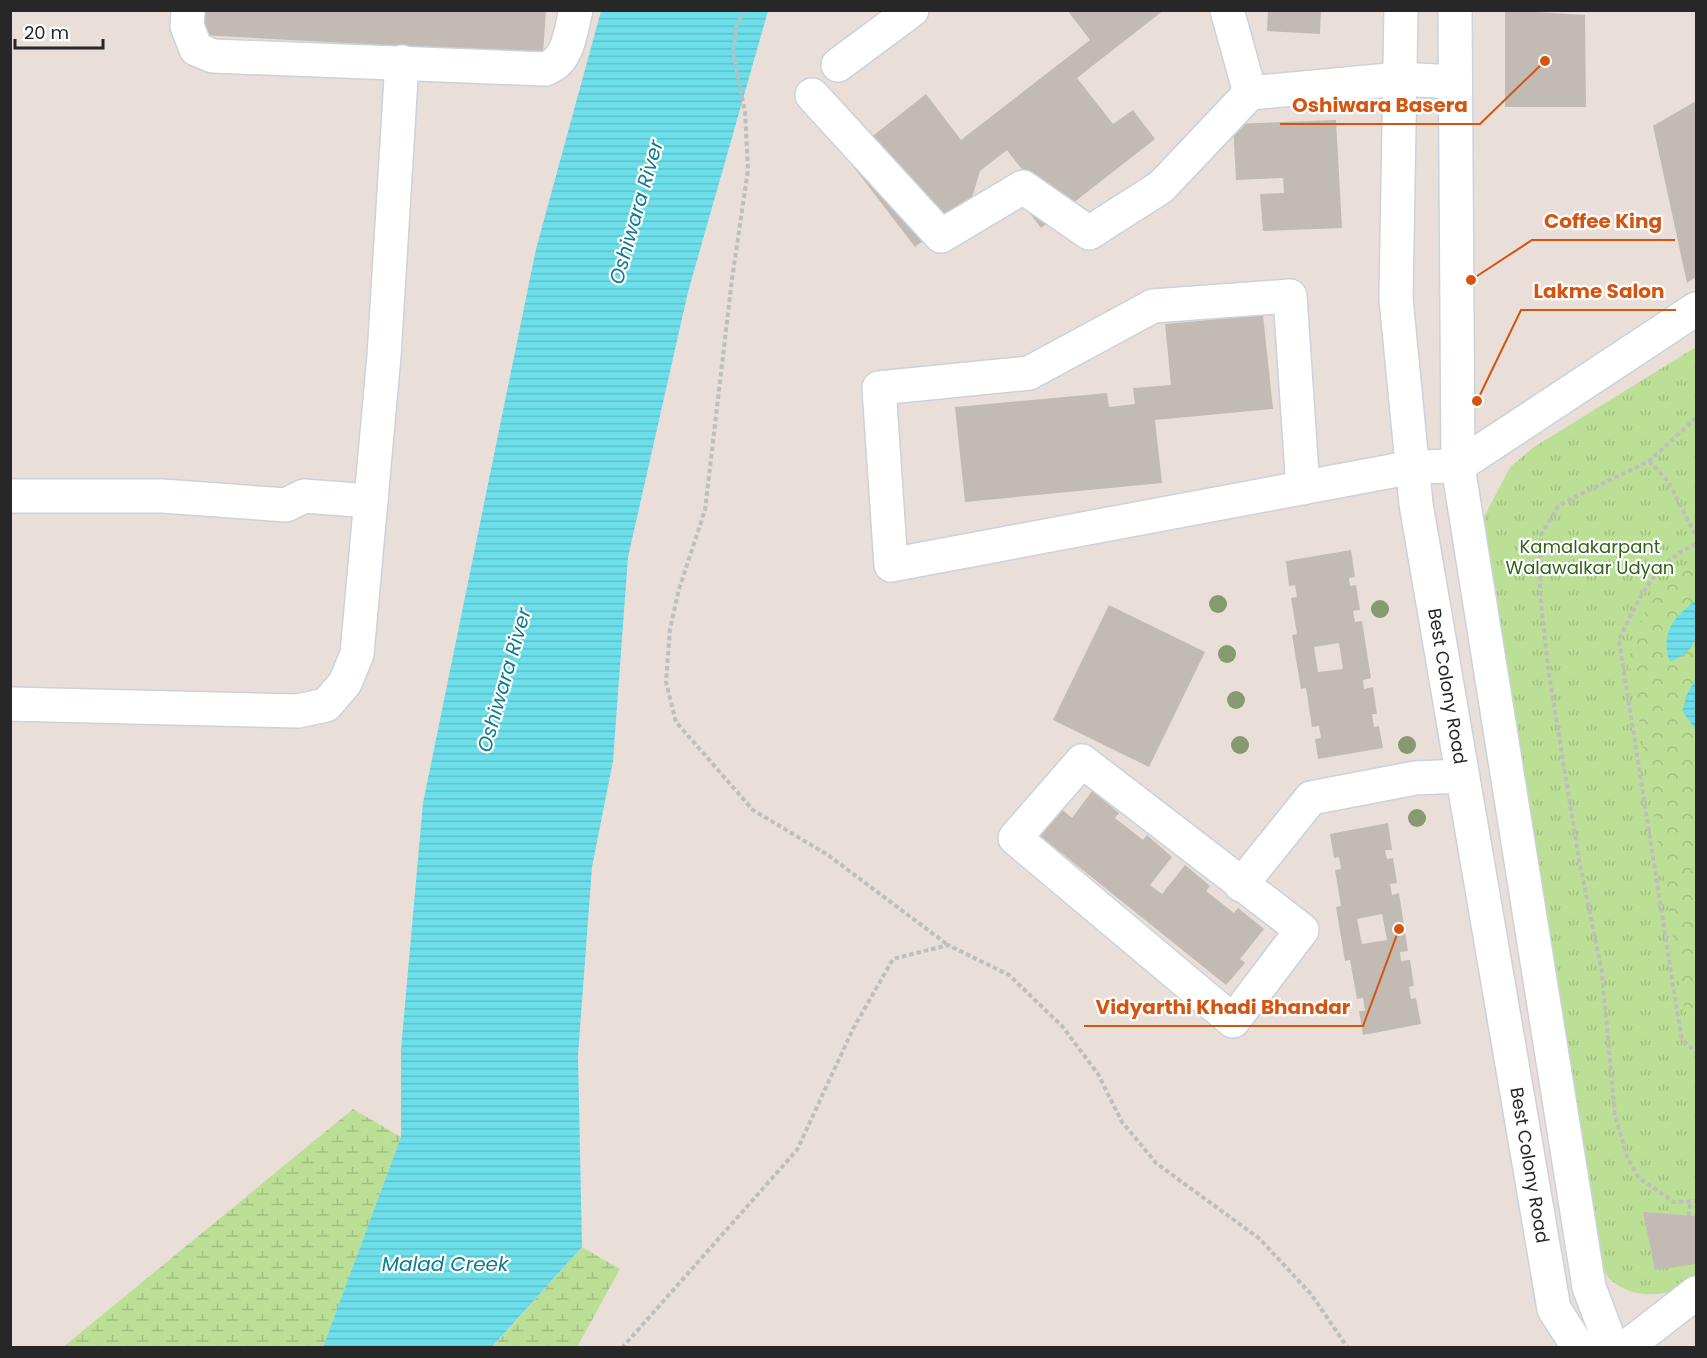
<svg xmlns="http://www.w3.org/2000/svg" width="1707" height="1358" font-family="Poppins,sans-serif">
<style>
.grass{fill:url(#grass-tufts)}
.forest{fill:url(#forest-crowns)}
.wetland{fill:url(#wetland-marsh)}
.water{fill:url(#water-rules)}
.building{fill:#c2bbb4;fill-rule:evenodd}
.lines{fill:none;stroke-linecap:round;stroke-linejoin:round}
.minor-casing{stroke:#cbd2dc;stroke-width:36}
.path{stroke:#bebebe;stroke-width:4;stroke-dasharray:4.5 3;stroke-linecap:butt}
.minor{stroke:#fff;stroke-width:33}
.tree{fill:#869970}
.labels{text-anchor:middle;stroke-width:4.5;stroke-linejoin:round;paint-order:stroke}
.park-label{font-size:18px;fill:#35601b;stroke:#fff}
.street-label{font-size:18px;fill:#272727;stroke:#fff}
.water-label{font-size:20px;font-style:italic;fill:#117b91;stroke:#fff}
.leader{fill:none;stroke:#d5540f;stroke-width:2}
.callout-dot{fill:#d5540f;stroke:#fff;stroke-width:2}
.callout-label{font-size:20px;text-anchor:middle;font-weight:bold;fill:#d5540f;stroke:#fff;stroke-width:4.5;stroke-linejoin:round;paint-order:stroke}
</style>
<defs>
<pattern id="grass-tufts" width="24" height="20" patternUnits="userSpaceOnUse" patternTransform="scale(1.5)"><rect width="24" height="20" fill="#bcdf96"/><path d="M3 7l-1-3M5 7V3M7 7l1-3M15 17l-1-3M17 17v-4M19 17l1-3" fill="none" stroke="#a2bf81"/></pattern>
<pattern id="forest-crowns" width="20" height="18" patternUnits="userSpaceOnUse" patternTransform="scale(1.5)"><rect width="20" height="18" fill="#bcdf96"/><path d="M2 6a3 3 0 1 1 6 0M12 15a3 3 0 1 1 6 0" fill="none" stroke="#a2bf81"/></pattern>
<pattern id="wetland-marsh" width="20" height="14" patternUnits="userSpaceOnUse" patternTransform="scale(1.5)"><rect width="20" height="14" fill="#bcdf96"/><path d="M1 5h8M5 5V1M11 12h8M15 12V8" fill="none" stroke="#a2bf81"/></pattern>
<pattern id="water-rules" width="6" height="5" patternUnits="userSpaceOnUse" patternTransform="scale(1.5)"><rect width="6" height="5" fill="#6ddfea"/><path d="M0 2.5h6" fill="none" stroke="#5ebfc9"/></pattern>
</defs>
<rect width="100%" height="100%" fill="#e9dfd8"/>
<!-- grass -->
<path class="grass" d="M 1696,347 L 1696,1282 C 1670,1295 1638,1302 1612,1281 C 1606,1277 1602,1265 1597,1258 L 1482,521 L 1510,467 L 1534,447 Z"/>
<!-- forest -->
<polygon class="forest" points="1696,558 1696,1032 1684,1007 1629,657 1651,596 1680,568"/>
<!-- wetland -->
<g class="wetland">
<polygon points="353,1109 401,1137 323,1347 62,1348"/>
<polygon points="582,1247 620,1269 577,1347 492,1348"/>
</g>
<!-- water -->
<g class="water">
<polygon points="601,11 768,11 688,292 628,557 613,761 592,867 578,1055 582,1247 492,1347 323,1347 401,1137 401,1049 423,803 536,249"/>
<path d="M 1696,601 C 1697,633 1703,647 1670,662 C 1660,635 1673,616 1696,601 Z"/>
<polygon points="1696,678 1696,730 1683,712 1686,696"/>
</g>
<!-- building -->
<g class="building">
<polygon points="200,10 546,10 543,54 200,35"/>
<polygon points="1067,10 1164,10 1077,78 1113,124 1133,110 1155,139 1041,228 1023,204 1039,192 1007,150 980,171 970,204 915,247 846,157 926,94 961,140 1090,40"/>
<polygon points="1268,10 1321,10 1320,34 1267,31"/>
<polygon points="1505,10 1585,15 1586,107 1505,107"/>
<polygon points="1696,101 1696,277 1687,283 1653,126"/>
<polygon points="1336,120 1342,228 1263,231 1260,194 1284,193 1283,178 1236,180 1233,124"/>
<polygon points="1263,315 1273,409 1155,420 1162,483 965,502 955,407 1107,393 1109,407 1135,404 1133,388 1171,385 1165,324"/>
<path d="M 1351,550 L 1355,577 L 1349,578 L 1350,586 L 1356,585 L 1360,610 L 1353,611 L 1355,622 L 1362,621 L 1371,678 L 1363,680 L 1364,689 L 1373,687 L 1377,714 L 1372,714 L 1374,727 L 1379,726 L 1383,748 L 1318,759 L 1315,739 L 1321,738 L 1319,726 L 1312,727 L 1306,688 L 1301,689 L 1292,635 L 1297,634 L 1291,598 L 1297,597 L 1295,585 L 1289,586 L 1286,561 ZM 1339,643 L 1343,669 L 1318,672 L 1314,647 Z"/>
<polygon points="1109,605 1205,652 1149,767 1053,720"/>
<polygon points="1092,791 1119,813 1115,818 1143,840 1147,835 1172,857 1150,885 1162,894 1185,865 1210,886 1206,891 1234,913 1238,908 1264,929 1240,959 1245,963 1226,985 1038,834 1059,807 1072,818"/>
<path d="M 1388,823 L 1392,850 L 1385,850 L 1387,859 L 1393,858 L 1397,883 L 1390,884 L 1392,895 L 1399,893 L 1408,951 L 1400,952 L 1401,961 L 1410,960 L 1414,986 L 1409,987 L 1411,999 L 1416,998 L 1421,1024 L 1363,1035 L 1359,1011 L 1365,1011 L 1363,998 L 1357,999 L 1350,960 L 1345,961 L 1336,907 L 1341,906 L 1335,870 L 1341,869 L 1339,857 L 1334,858 L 1330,834 ZM 1382,914 L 1387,940 L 1362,944 L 1357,919 Z"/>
<polygon points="1643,1212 1696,1216 1696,1264 1655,1270"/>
</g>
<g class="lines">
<defs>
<g id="minor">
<path d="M 188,10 L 187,26 L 196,49 L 213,56 L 545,69 C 569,61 570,33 576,10"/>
<polyline points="1227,10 1250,93"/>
<path id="s1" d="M 1401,10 L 1396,299 L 1416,504 L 1554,1309 L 1579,1348"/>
<polyline points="1455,10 1458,466 1589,1287 1612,1348"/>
<polyline points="838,65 912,10"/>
<polyline points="812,95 941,236 1023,187 1089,233 1161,187 1250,93 1400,79 1455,82"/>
<polyline points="1303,488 1290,296 1153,306 1029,373 879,388 891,565 1413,467 1458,466 1696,309"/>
<polyline points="10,496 162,496 286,505 304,496 371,501"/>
<polyline points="10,704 298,711 326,705 345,683 357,654 384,356 402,62"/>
<polygon points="1082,761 1302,930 1233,1021 1015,838"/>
<polyline points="1241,885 1311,798 1415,778 1462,776"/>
<polyline points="1625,1348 1696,1293"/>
</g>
</defs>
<!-- minor casing -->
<use href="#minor" class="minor-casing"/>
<!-- path -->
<g class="path">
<polyline points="745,10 737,24 733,51 745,112 748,170 732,279 705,510 679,589 670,629 666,682 676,722 753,810 828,855 948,945"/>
<polyline points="1696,418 1649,461 1559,505 1541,535 1540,592 1548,668 1579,859 1602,973 1615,1115 1627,1157 1639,1178 1674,1202 1696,1201"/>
<polyline points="1649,461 1668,481 1696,536"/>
<path d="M 1696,544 C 1655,561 1637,602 1619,640 L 1678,1017 L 1682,1039 L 1696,1052"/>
<polyline points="1689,1216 1690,1201"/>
<polyline points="622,1348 797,1150 853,1029 893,959 948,945 1009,975 1062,1026 1098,1074 1122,1122 1156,1163 1260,1239 1311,1294 1348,1348"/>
</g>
<!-- minor -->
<use href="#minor" class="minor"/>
</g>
<!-- trees -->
<g class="tree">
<circle cx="1218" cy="604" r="9"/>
<circle cx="1380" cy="609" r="9"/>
<circle cx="1227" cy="654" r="9"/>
<circle cx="1236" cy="700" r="9"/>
<circle cx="1240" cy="745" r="9"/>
<circle cx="1407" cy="745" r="9"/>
<circle cx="1417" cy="818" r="9"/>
</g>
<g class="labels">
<!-- park labels -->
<g class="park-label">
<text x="1590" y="553">Kamalakarpant<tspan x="1590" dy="21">Walawalkar Udyan</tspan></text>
</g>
<!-- street labels -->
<g class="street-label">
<text dy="6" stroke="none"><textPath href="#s1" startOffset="680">Best Colony Road</textPath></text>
<text dy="6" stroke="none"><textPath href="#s1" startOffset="1166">Best Colony Road</textPath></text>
</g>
<!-- water labels -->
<g class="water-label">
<text transform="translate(636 212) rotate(-74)" y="7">Oshiwara River</text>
<text transform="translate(504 680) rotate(-74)" y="7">Oshiwara River</text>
<text x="445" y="1271">Malad Creek</text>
</g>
</g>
<!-- callouts -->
<path class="leader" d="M1545 61L1480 124H1280M1471 280L1532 240H1675M1477 401L1521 310H1676M1399 929L1363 1026H1084"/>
<g class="callout-dot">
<circle cx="1545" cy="61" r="6"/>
<circle cx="1471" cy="280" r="6"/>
<circle cx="1477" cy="401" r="6"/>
<circle cx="1399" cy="929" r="6"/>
</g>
<g class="callout-label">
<text x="1380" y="112">Oshiwara Basera</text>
<text x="1603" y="228">Coffee King</text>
<text x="1599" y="298">Lakme Salon</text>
<text x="1223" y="1014">Vidyarthi Khadi Bhandar</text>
</g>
<!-- border -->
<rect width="1707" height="1358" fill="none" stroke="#272727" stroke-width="24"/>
<!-- scale -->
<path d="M15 39v9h88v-9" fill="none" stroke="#272727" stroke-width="3"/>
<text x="24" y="39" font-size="18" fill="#272727" stroke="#ffffff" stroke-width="4.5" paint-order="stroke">20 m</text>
</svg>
